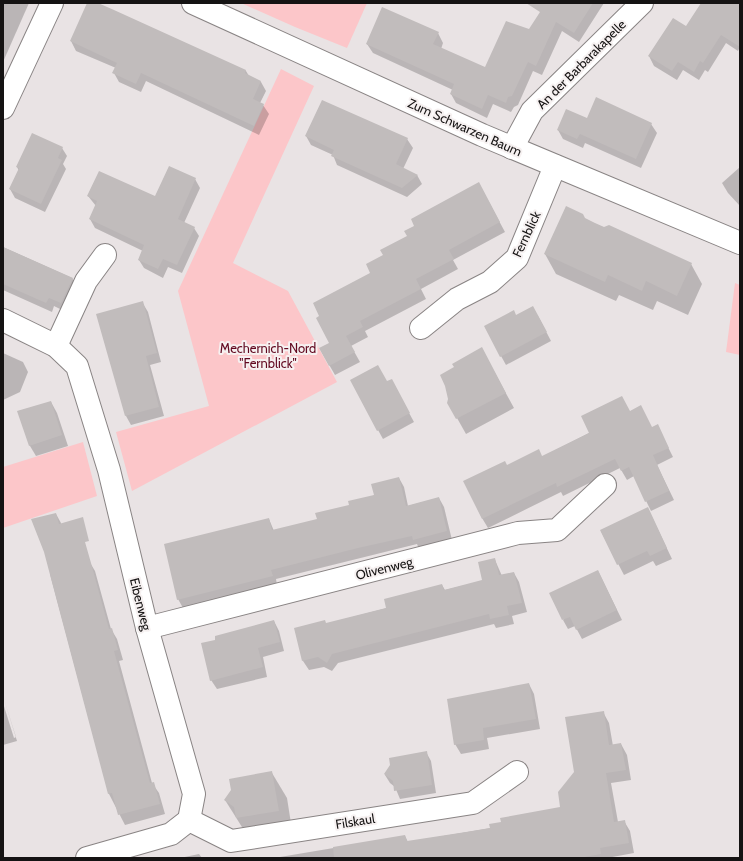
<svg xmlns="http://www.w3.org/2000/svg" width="743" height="861" font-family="Cabin,sans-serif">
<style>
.green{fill:#fcc6c9}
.shadow{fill:#0003}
.building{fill:#c1bcbc}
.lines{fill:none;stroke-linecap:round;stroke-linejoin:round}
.minor-casing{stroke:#898484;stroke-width:24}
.minor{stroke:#fff;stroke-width:22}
.labels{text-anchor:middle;stroke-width:4;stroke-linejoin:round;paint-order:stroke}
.street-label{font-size:13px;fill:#151313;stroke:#f6f1f1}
.park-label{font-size:13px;fill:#620920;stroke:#f6f1f1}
</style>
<rect width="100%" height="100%" fill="#e9e3e4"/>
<!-- green -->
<g class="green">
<polygon points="241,3 367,3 347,48 295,27"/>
<polygon points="281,69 314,86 233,263 288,291 337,382 132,491 116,432 209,406 178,291"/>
<polygon points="735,283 740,285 740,355 726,352"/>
<polygon points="83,442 97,496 3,528 3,467"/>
</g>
<!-- shadow -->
<g class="shadow">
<polygon points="3,3 29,3 3,62"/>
<polygon points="88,3 95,3 246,71 249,76 261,82 266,91 260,103 263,105 269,114 259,135 146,81 141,92 119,82 114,73 116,68 76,51 71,41"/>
<polygon points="547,3 604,3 579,42 562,31 542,75 533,71 518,105 514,107 511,112 493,104 487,118 456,103 451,94 453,90 373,53 367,44 438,33 443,43 441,49 485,69 529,31"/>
<polygon points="702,3 740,3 740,47 738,51 726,43 708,72 705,70 699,80 683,70 677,80 654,66 649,56 687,28"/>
<polygon points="587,120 651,124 657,133 641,168 585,143 583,148 563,139 558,130"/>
<polygon points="306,136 407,139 413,148 403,169 417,175 422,184 407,197 337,165 333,155 311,145"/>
<polygon points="62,148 67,156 63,164 66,169 45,212 15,198 10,189 19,171 17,167"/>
<polygon points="740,167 740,206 728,193 722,183"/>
<polygon points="195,179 200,188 184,223 194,228 199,236 182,273 168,267 163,278 144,268 139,260 143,251 95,228 90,219 96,206 88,196 155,198"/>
<polygon points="484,193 505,232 453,260 458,269 421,289 426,299 365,331 368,337 351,346 360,362 335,375 320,349 331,343 371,273 384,255"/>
<polygon points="586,220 691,264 702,284 688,315 657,301 653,310 619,295 616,301 556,274 545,254"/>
<polygon points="3,247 72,278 77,287 66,312 54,306 52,312 3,290"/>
<polygon points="142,302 148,312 161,362 150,365 164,416 131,425 126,416"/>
<polygon points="516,316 538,316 551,341 506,365 485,327"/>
<polygon points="3,353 23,362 28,372 20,392 3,400"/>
<polygon points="490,364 514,408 466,434 448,402 449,399 446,386"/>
<polygon points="387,382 396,389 414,422 383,439 378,430"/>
<polygon points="51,402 57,413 68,446 36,456 30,446 19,411"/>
<polygon points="630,412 662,435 673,457 657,465 674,500 651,511 634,476 627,480 620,468 563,496 561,492 488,528 482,518 507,466 542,457"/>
<polygon points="399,478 404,487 408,506 439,498 444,507 452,540 419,549 417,544 276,579 277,585 183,608 178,599 269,519 274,531 318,520 375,495"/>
<polygon points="56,514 61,523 66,543 45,549"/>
<polygon points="653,519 672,559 656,566 653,561 624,575 601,531"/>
<polygon points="495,560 502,576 514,573 519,582 527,612 512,616 514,624 496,628 494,624 338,663 332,671 324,667 309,670 303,661 295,629 326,624 387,608 442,585 445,590 483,581"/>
<polygon points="89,561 95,571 111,629 117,639 123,660 119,661 152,783 159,793 165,814 125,825 109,794 50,574"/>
<polygon points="598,571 622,620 582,639 575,626 568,629 563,620"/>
<polygon points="274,621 279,631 284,651 263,657 267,677 217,689 211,680 217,640"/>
<polygon points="529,684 534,694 540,729 487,738 489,749 461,754 455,744"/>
<polygon points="3,696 17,741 3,745 3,703 14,738 16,737"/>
<polygon points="603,712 609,723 613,746 621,744 627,755 631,780 611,783 618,822 624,821 630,831 634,853 607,858 274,858 405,836 408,842 491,828 561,808 575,772"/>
<polygon points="426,752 431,761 436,793 400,799 395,787 390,783 385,775"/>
<polygon points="272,773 287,798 293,836 252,843 225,800 232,790"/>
<polygon points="199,854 202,858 180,858"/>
</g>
<!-- building -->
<g class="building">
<polygon points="87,3 98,3 114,10 246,70 245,73 261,81 253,99 264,104 254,126 141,73 136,84 112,73 117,63 70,41"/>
<polygon points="526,3 593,3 574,33 556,22 536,66 528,62 512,96 508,97 506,103 488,95 482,109 450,94 454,84 366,44 382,7 439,32 433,44 485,67 506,21 529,29 540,12"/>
<polygon points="701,3 740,3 740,47 721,35 703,63 700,61 694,72 678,62 672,71 648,56 673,18 686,26"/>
<polygon points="596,97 652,123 636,159 580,134 577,139 557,130 566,109 587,118"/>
<polygon points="322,100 408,138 396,164 418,175 402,188 331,156 334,150 305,136"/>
<polygon points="32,133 63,147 58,158 62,160 41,204 9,189 19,168 16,167"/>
<polygon points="169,166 196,178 178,219 195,227 177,265 163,259 158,269 138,260 144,245 89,219 97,201 87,196 99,171 155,196"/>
<polygon points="479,182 500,222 449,250 454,259 416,279 421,289 360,321 363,327 346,336 355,352 329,366 319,348 329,343 316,318 319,316 313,303 370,273 366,264 383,255 380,250 407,236 404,231 414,226 411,219"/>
<polygon points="566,206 583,214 585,218 595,223 604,227 609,225 692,263 677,296 646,281 642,291 608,275 605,282 544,254"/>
<polygon points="3,247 73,278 61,303 49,298 46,303 3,284"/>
<polygon points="143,301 157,353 146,356 159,407 125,416 96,314"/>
<polygon points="533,306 547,332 500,357 484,326 514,310 516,315"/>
<polygon points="482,347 506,393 456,419 447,403 448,399 445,386 440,375 454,367 452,364"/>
<polygon points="378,365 387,381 392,379 410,413 377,431 350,380"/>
<polygon points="622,396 630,411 641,405 652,427 658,424 669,448 653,455 669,491 645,502 629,467 621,471 615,459 557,487 556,483 482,519 463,481 505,461 507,465 539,449 542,456 589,433 581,416"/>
<polygon points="51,401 62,435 29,446 17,411"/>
<polygon points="399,477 406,506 439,497 447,531 413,540 412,536 358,548 271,570 273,576 177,600 164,544 269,518 272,530 317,519 315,513 349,505 348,501 374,495 371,484"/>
<polygon points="648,507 667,548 650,556 647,551 617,565 600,530"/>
<polygon points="56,513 59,524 83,517 89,541 85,542 91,563 109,629 112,628 118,650 114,651 150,783 154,782 160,804 118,815 112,793 108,794 44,552 31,519"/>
<polygon points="495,558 499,575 514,572 522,603 507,606 509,615 490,619 489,614 332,654 327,663 318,657 302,661 294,628 325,620 326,623 386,608 384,599 442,584 444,590 482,580 478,562"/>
<polygon points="598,570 617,610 576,630 570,617 562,620 549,593"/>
<polygon points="274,620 280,642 258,648 263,667 210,681 201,643 215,640 215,636"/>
<polygon points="529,683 536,719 483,728 484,740 454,745 447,699"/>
<polygon points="604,711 609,745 621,743 626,770 606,773 614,822 625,820 629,843 600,848 601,854 579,858 334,858 333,847 405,835 407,841 466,832 490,828 489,824 501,822 500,818 560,807 558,792 574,772 565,717"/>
<polygon points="427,751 432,785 394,791 393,781 384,774 390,765 389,758"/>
<polygon points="272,771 279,811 236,818 234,807 224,800 231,790 229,779"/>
</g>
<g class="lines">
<defs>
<g id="minor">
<polyline points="193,3 482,135 740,243"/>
<polyline points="3,108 52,3"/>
<polyline points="512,148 532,111 642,3"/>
<polyline points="3,320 56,346 77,366 109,470 147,628 194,794 189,820 171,834 87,858"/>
<polyline points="421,328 457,299 490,282 517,258 555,166"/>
<polyline points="56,346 86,281 105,255"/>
<polyline points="147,628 518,533 557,530 605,485"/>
<polyline points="189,820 231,841 473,803 517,772"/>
</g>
</defs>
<!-- minor casing -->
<use href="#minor" class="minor-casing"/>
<!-- minor -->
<use href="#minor" class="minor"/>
</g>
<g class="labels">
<!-- street labels -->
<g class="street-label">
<text transform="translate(581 64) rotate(-45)" y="5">An der Barbarakapelle</text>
<text transform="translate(465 127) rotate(24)" y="5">Zum Schwarzen Baum</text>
<text transform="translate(526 234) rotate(-65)" y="5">Fernblick</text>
<text transform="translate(384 568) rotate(-14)" y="5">Olivenweg</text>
<text transform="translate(141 604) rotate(76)" y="5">Eibenweg</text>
<text transform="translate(355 821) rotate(-9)" y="5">Filskaul</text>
</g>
<!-- park labels -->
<g class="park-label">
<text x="268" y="353">Mechernich-Nord<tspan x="268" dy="15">"Fernblick"</tspan></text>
</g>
</g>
<!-- border -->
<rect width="743" height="861" fill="none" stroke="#151313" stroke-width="8"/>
</svg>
